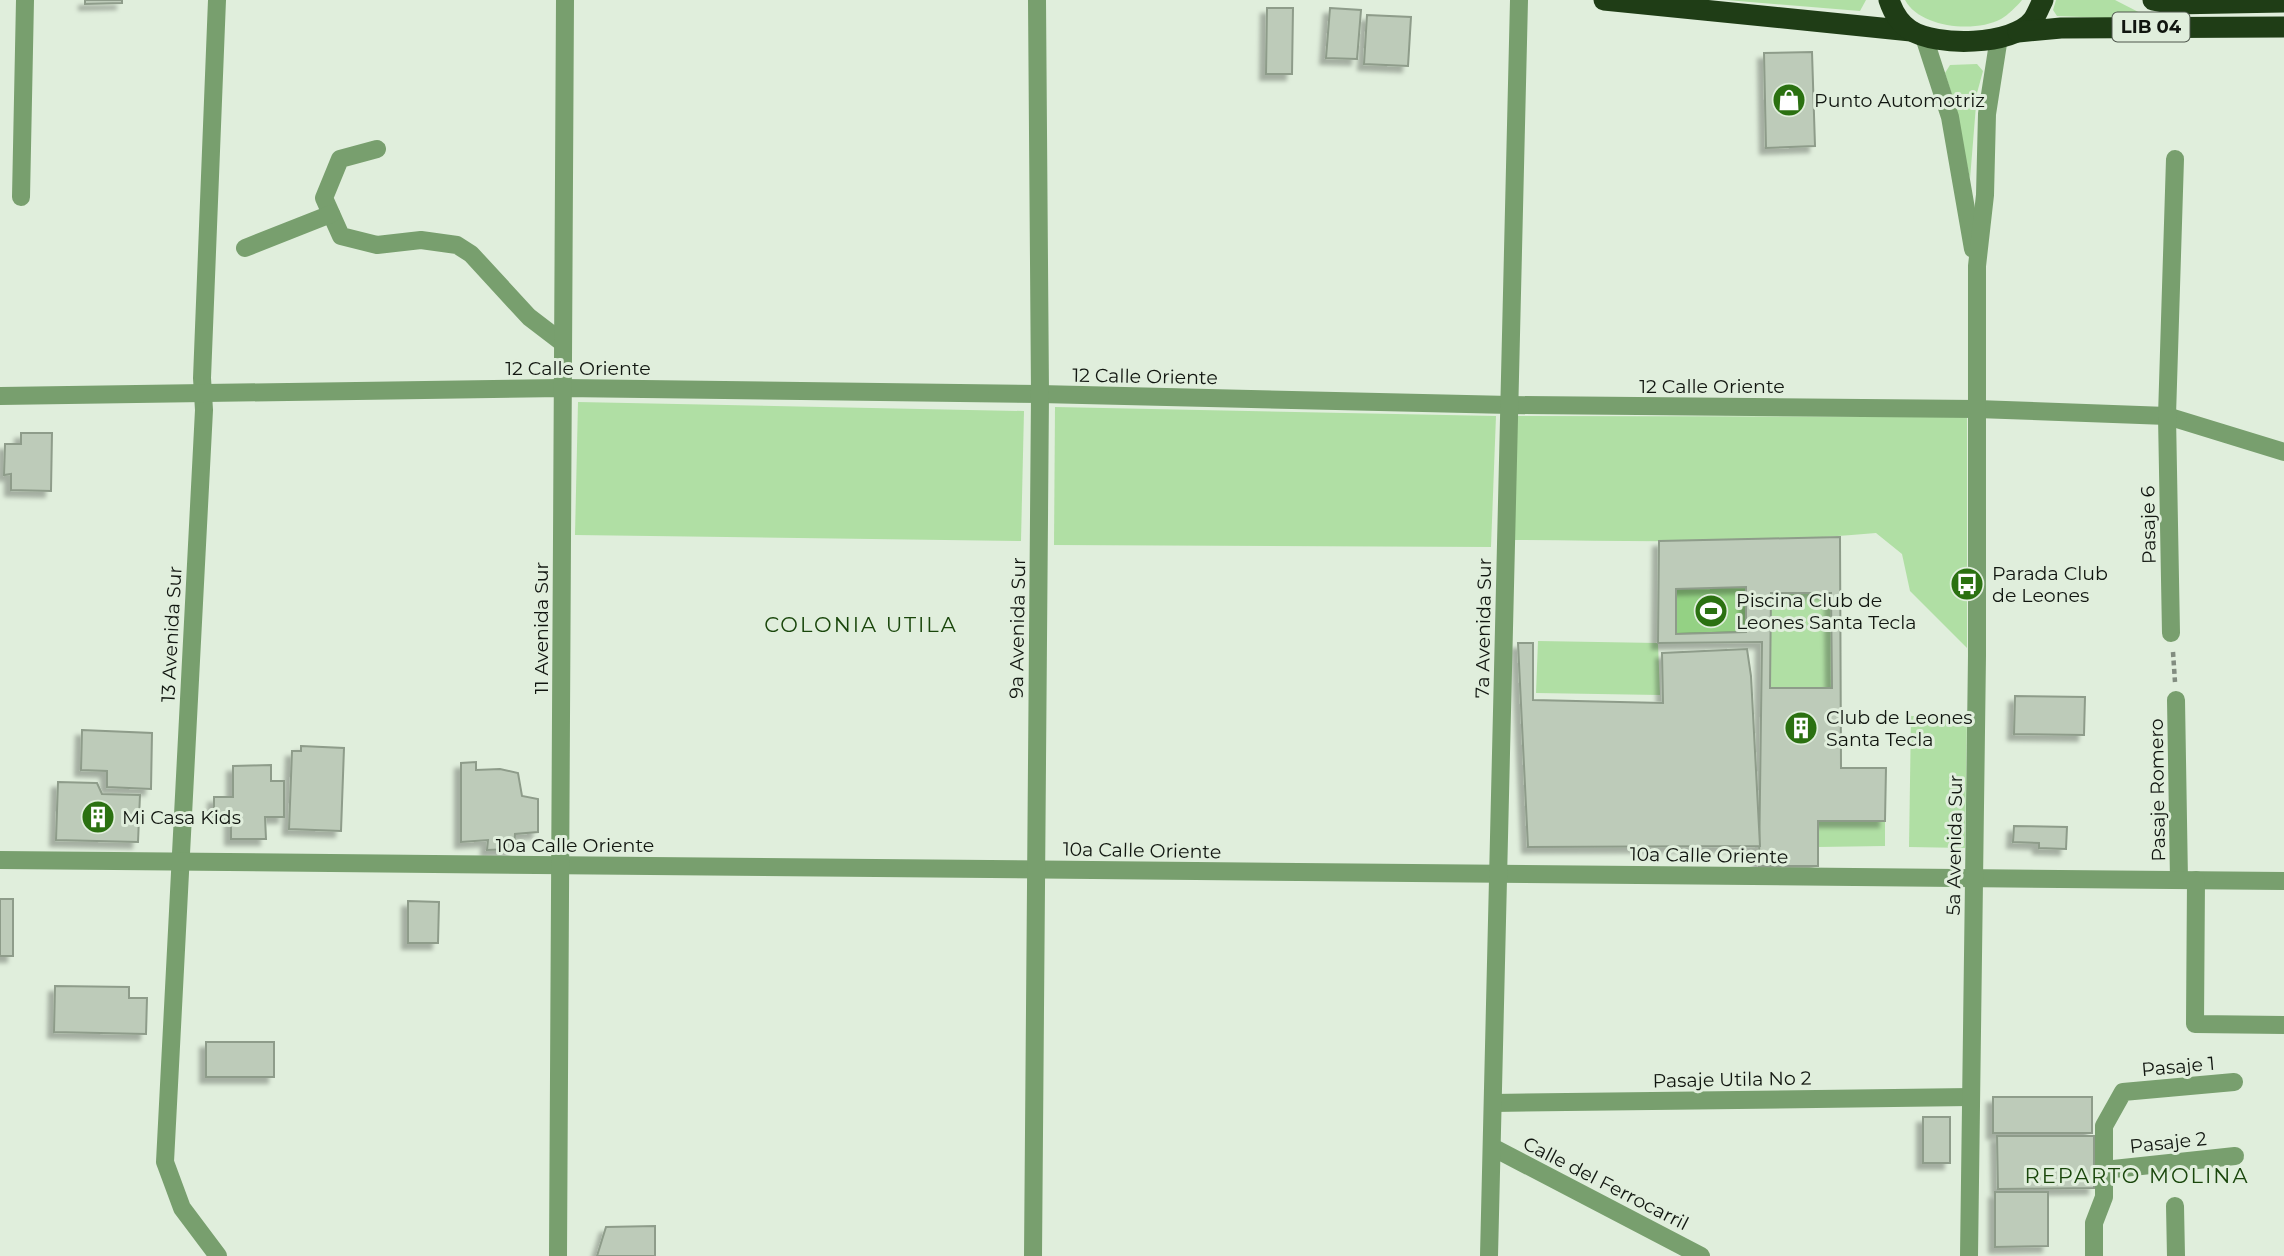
<svg xmlns="http://www.w3.org/2000/svg" width="2284" height="1256" font-family="Montserrat,sans-serif">
<style>
.green{fill:#b0dfa4}
.water{fill:#94d184;stroke:#6d9961;stroke-width:2}
.building{fill:#bdcbb9;stroke:#8e9c8a;stroke-width:2;fill-rule:evenodd;filter:url(#shadow)}
.lines{fill:none;stroke-linecap:round;stroke-linejoin:round}
.path{stroke:#828c80;stroke-width:4.5;stroke-dasharray:5 3.5;stroke-linecap:butt}
.minor{stroke:#789f6e;stroke-width:18}
.highway{stroke:#1f3d16;stroke-width:21}
.labels{text-anchor:middle;stroke-width:6;stroke-linejoin:round;paint-order:stroke}
.shield{fill:#e0eedc;stroke:#4f574d;stroke-width:2}
.shield-label{font-size:18px;font-weight:bold;fill:#111610}
.poi-label{font-size:19px;fill:#111610;stroke:#e0eedc;text-anchor:start}
.street-label{font-size:19px;fill:#111610;stroke:#e0eedc}
.neighbourhood-label{font-size:21px;letter-spacing:2px;fill:#19460b;stroke:#e0eedc}
</style>
<defs>
<filter id="shadow"><feDropShadow dx="-6" dy="6" stdDeviation="2" flood-color="#0004"/></filter>
</defs>
<rect width="100%" height="100%" fill="#e0eedc"/>
<!-- green -->
<g class="green">
<polygon points="1726,0 1866,0 1860,11"/>
<path d="M 1905,0 L 2022,0 C 2017,6 2008,15 2001,19 C 1975,33 1920,28 1905,0 Z"/>
<polygon points="2056,0 2115,0 2154,20 2057,16 2053,10"/>
<polygon points="1977,64 1983,71 1977,93 1970,179 1952,95 1945,73 1950,65"/>
<polygon points="578,402 1024,411 1021,541 575,535"/>
<polygon points="1055,407 1496,416 1491,547 1054,545"/>
<path d="M 1516,416 L 1967,417 L 1967,648 L 1910,591 L 1902,554 L 1876,533 C 1756,544 1635,541 1514,540 Z"/>
<polygon points="1771,593 1831,593 1832,688 1770,688"/>
<polygon points="1538,641 1658,643 1660,695 1536,693"/>
<polygon points="1911,716 1967,716 1965,848 1909,847"/>
<polygon points="1818,821 1885,821 1885,846 1818,847"/>
</g>
<!-- water -->
<polygon class="water" points="1746,587 1746,632 1676,634 1676,589"/>
<!-- building -->
<g class="building">
<polygon points="85,0 122,0 122,3 85,4"/>
<polygon points="1267,8 1293,8 1292,74 1266,74"/>
<polygon points="1330,8 1361,10 1357,59 1326,58"/>
<polygon points="1367,15 1411,17 1408,66 1364,64"/>
<polygon points="1812,52 1815,146 1766,148 1764,53"/>
<polygon points="21,433 52,433 51,491 11,490 11,474 4,475 5,444 21,444"/>
<path d="M 1840,537 L 1841,768 L 1886,768 L 1885,821 L 1818,821 L 1818,866 L 1759,866 L 1762,642 L 1658,643 L 1659,541 ZM 1746,587 L 1746,632 L 1676,634 L 1676,589 ZM 1771,593 L 1831,593 L 1832,688 L 1770,688 Z"/>
<polygon points="1518,643 1533,643 1533,700 1663,703 1662,653 1747,649 1751,676 1760,846 1528,847"/>
<polygon points="2015,696 2085,697 2084,735 2014,734"/>
<polygon points="82,730 152,733 151,789 107,787 107,771 81,770"/>
<polygon points="301,746 344,748 341,831 289,829 292,751 301,751"/>
<polygon points="476,762 476,770 500,769 518,773 522,796 538,799 538,832 515,834 514,849 487,850 488,840 461,842 461,763"/>
<polygon points="271,765 271,781 284,781 284,817 265,817 266,839 231,839 231,813 214,813 214,797 233,797 233,766"/>
<polygon points="58,782 97,783 102,794 140,795 138,842 56,840"/>
<polygon points="2014,826 2067,827 2066,849 2039,848 2039,843 2013,842"/>
<rect x="0" y="899" width="13" height="57"/>
<polygon points="408,901 439,902 438,943 408,943"/>
<polygon points="55,986 129,987 129,998 147,998 146,1034 54,1032"/>
<rect x="206" y="1042" width="68" height="35"/>
<rect x="1993" y="1097" width="99" height="36"/>
<rect x="1923" y="1117" width="27" height="46"/>
<polygon points="1997,1136 2094,1136 2094,1188 1998,1189"/>
<polygon points="1995,1192 2048,1192 2048,1246 1995,1247"/>
<polygon points="655,1226 655,1256 597,1256 606,1227"/>
</g>
<g class="lines">
<!-- path -->
<polyline class="path" points="2173,652 2175,682"/>
<!-- minor -->
<g class="minor">
<polyline points="217,0 202,378 204,410 165,1162 182,1208 218,1256"/>
<polyline points="1924,37 1950,117 1973,249"/>
<polyline points="377,149 340,159 324,198 341,236 377,245 421,240 457,245 471,254 529,317 563,343"/>
<polyline points="21,197 25,0"/>
<polyline points="245,248 331,214"/>
<polyline points="0,396 563,388 1040,394 1510,405 1977,409 2167,416 2284,452"/>
<polyline points="2171,633 2167,416 2175,159"/>
<polyline points="2176,700 2179,880"/>
<polyline points="0,860 2284,881"/>
<polyline points="2196,880 2195,1024 2284,1025"/>
<polyline points="1493,1103 1971,1097"/>
<polyline points="1492,1147 1701,1256"/>
<polyline points="2104,1170 2235,1156"/>
<polyline points="2175,1206 2176,1256"/>
<polyline points="558,1256 565,0"/>
<polyline points="1033,1256 1040,394 1037,0"/>
<polyline points="1489,1256 1519,0"/>
<polyline points="1969,1256 1977,656 1977,266 1985,195 1987,114 1999,37"/>
<polyline points="2094,1256 2094,1223 2104,1197 2104,1126 2123,1092 2234,1082"/>
</g>
<!-- highway -->
<g class="highway">
<polyline points="1604,0 1911,31"/>
<path d="M 1889,0 C 1893,12 1899,23 1910,30 C 1936,47 2013,46 2033,20 C 2037,14 2040,6 2043,0"/>
<polyline points="2153,0 2173,4 2284,2"/>
<polyline points="2018,32 2061,28 2284,27"/>
</g>
</g>
<!-- icons -->
<defs>
<symbol id="shop-disc" viewBox="-11 -11 22 22"><circle r="9.5" fill="#2b7111" stroke="#e0eedc"/><path d="M-5-2.5h2.3a2.7 3.5 0 0 1 5.4 0H5L5.5 6h-11ZM-1.5-2.5h3a1.5 2.3 0 0 0-3 0Z" fill="#fff"/></symbol>
<symbol id="bus-disc" viewBox="-11 -11 22 22"><circle r="9.5" fill="#2b7111" stroke="#e0eedc"/><path d="M-5-6H5V4H4V6H2V4H-2V6H-4V4H-5ZM-3.5-4V0h7V-4ZM-3.5 1.2v1.5H-2V1.2ZM2 1.2v1.5H3.5V1.2Z" fill="#fff"/></symbol>
<symbol id="stadium-disc" viewBox="-11 -11 22 22"><circle r="9.5" fill="#2b7111" stroke="#e0eedc"/><path d="M0-5a6.5 5 0 1 0 0 10a6.5 5 0 1 0 0-10ZM-3.5-1.8h7v3.6h-7Z" fill="#fff"/></symbol>
<symbol id="building-disc" viewBox="-11 -11 22 22"><circle r="9.5" fill="#2b7111" stroke="#e0eedc"/><path d="M-4-6H4V6H1V3H-1V6H-4ZM-2.5-4.3h1.7v1.8h-1.7ZM.8-4.3h1.7v1.8H.8ZM-2.5-1h1.7V.8h-1.7ZM.8-1h1.7V.8H.8Z" fill="#fff"/></symbol>
</defs>
<g fill-rule="evenodd">
<use href="#shop-disc" x="1770" y="81" width="38" height="38"/>
<use href="#bus-disc" x="1948" y="565" width="38" height="38"/>
<use href="#stadium-disc" x="1692" y="592" width="38" height="38"/>
<use href="#building-disc" x="1782" y="709" width="38" height="38"/>
<use href="#building-disc" x="79" y="798" width="38" height="38"/>
</g>
<g class="labels">
<!-- shield labels -->
<rect class="shield" x="2112.5" y="12.5" width="77" height="29" rx="5"/>
<g class="shield-label">
<text x="2151" y="33">LIB 04</text>
</g>
<!-- poi labels -->
<g class="poi-label">
<text x="1814" y="107">Punto Automotriz</text>
<text x="1992" y="580">Parada Club<tspan x="1992" dy="22">de Leones</tspan></text>
<text x="1736" y="607">Piscina Club de<tspan x="1736" dy="22">Leones Santa Tecla</tspan></text>
<text x="1826" y="724">Club de Leones<tspan x="1826" dy="22">Santa Tecla</tspan></text>
<text x="122" y="824">Mi Casa Kids</text>
</g>
<!-- street labels -->
<g class="street-label">
<text x="578" y="375">12 Calle Oriente</text>
<text transform="translate(1145 376) rotate(1)" y="7">12 Calle Oriente</text>
<text x="1712" y="393">12 Calle Oriente</text>
<text transform="translate(2148 525) rotate(-91)" y="7">Pasaje 6</text>
<text transform="translate(541 628) rotate(-90)" y="7">11 Avenida Sur</text>
<text transform="translate(1017 628) rotate(-89)" y="7">9a Avenida Sur</text>
<text transform="translate(1483 628) rotate(-89)" y="7">7a Avenida Sur</text>
<text transform="translate(171 634) rotate(-87)" y="7">13 Avenida Sur</text>
<text transform="translate(2157 790) rotate(-91)" y="7">Pasaje Romero</text>
<text x="575" y="852">10a Calle Oriente</text>
<text transform="translate(1954 845) rotate(-89)" y="7">5a Avenida Sur</text>
<text transform="translate(1142 850) rotate(1)" y="7">10a Calle Oriente</text>
<text transform="translate(1709 855) rotate(1)" y="7">10a Calle Oriente</text>
<text transform="translate(2178 1066) rotate(-5)" y="7">Pasaje 1</text>
<text transform="translate(1732 1079) rotate(-1)" y="7">Pasaje Utila No 2</text>
<text transform="translate(2168 1142) rotate(-6)" y="7">Pasaje 2</text>
<text transform="translate(1606 1183) rotate(27)" y="7">Calle del Ferrocarril</text>
</g>
<!-- neighbourhood labels -->
<g class="neighbourhood-label">
<text x="861" y="632">COLONIA UTILA</text>
<text x="2137" y="1183">REPARTO MOLINA</text>
</g>
</g>
</svg>
